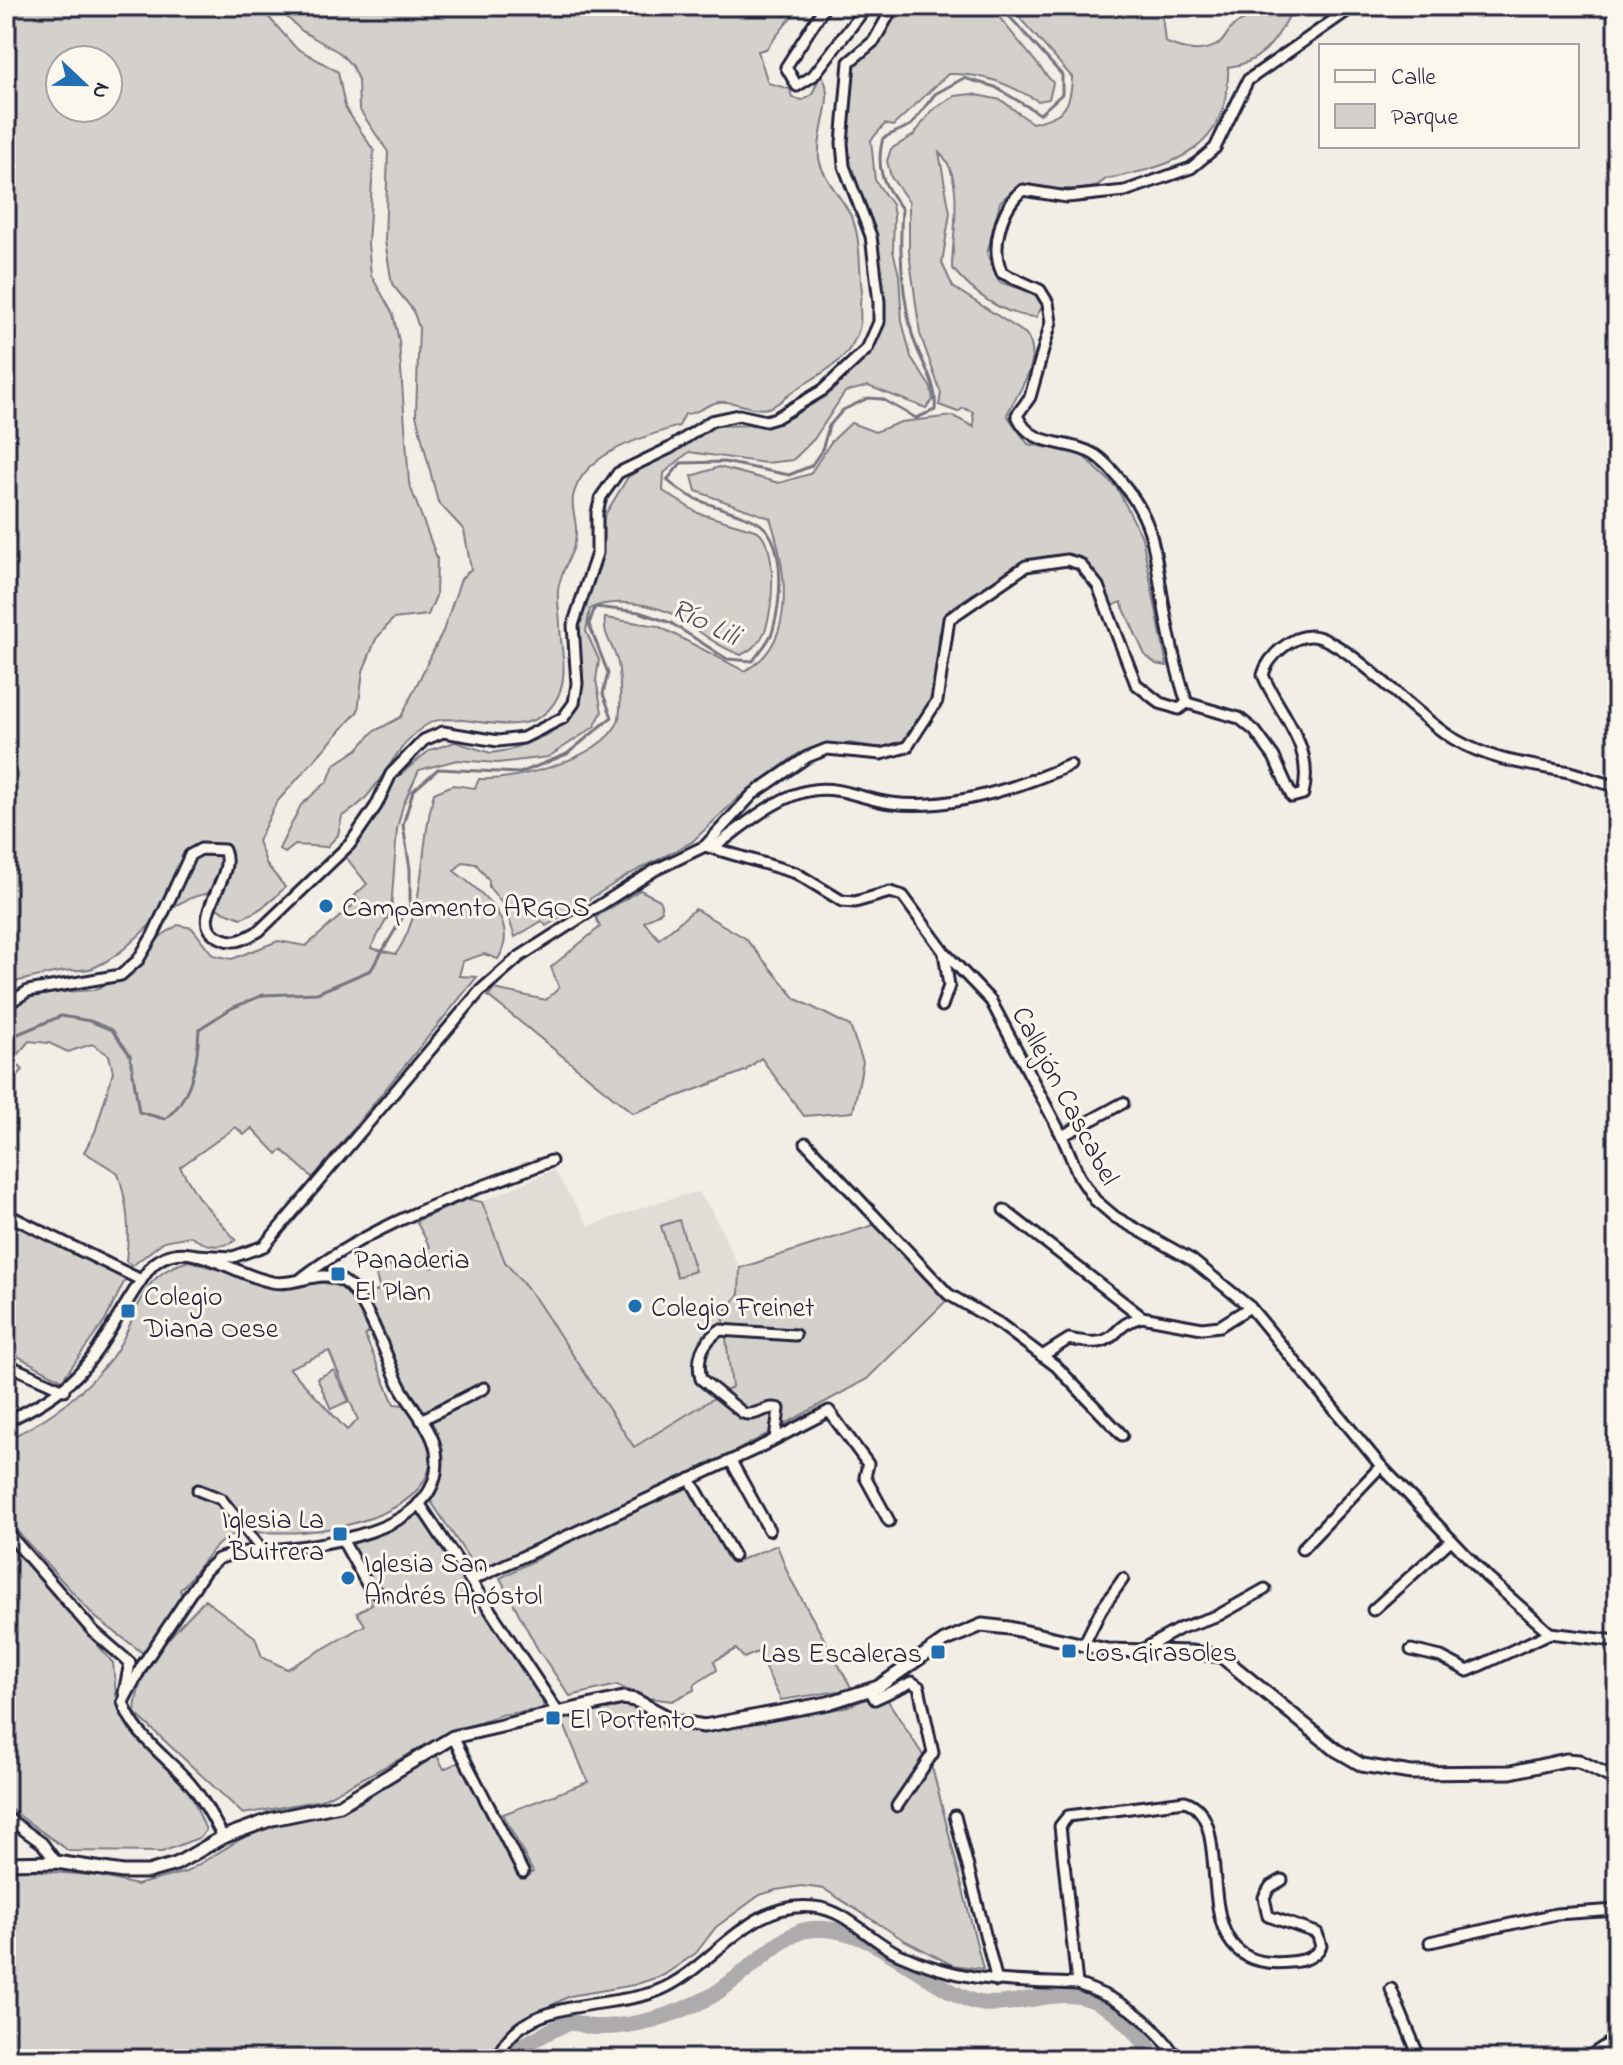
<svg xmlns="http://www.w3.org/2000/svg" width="1623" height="2065" font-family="'Indie Flower',sans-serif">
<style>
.built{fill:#e0dcd6}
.green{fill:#d4d1cc;stroke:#7b7a84;stroke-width:2;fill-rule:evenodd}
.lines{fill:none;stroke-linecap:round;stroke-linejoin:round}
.stream{stroke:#76747f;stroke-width:3}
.river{stroke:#aeabad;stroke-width:16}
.minor-casing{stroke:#22223b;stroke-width:15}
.tertiary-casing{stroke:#22223b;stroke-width:17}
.minor{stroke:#fbf7ec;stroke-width:9}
.tertiary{stroke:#fbf7ec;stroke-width:11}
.poi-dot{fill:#1f6fb2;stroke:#fbf7ec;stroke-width:3}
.labels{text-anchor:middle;stroke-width:6;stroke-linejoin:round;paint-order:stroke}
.poi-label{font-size:28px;fill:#22223b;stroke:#fbf7ec;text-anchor:start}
.street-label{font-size:28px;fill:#22223b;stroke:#fbf7ec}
.water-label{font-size:30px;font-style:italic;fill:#535263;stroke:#fbf7ec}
</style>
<rect width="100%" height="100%" fill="#f2eee5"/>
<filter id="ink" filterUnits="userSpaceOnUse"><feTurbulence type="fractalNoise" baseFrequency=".0125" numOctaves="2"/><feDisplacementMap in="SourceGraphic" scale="16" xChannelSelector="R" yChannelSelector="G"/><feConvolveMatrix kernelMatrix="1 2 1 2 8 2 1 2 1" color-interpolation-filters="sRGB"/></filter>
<g filter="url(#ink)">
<!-- built -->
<polygon class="built" points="553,1170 589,1226 668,1199 698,1192 711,1210 740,1268 739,1294 723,1314 732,1387 634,1447 535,1298 505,1262 482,1202"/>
<!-- green -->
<g class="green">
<path d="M 6,6 L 259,6 L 295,47 L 338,72 L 345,107 L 374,151 L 368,244 L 371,275 L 393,314 L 399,341 L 409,483 L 437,558 L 436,596 L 428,615 L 393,619 L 376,639 L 363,671 L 358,711 L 276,803 L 258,841 L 267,865 L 285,887 C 273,901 259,912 241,918 L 215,908 L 209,893 C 153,904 142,946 95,967 C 85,972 75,969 65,971 C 46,974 28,979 9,983 L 6,982 ZM 60,60 L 108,60 L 108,108 L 60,108 Z"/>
<path d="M 275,6 L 800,6 L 766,49 L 758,51 L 768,83 L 790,89 L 792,98 L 803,100 L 812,94 L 821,74 C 837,97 816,130 819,158 C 822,178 843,198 852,218 C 861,238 859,269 862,292 C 856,310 866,317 855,339 C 843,366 816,375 794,391 C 785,397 779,405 768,408 C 752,412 735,400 719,402 C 705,404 699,414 685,414 L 679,426 C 643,437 582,453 573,497 C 571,511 577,520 576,533 C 576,553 559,571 558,591 C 557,602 560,615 560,627 C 561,651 569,676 557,698 C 530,750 458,706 428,724 C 391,745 381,797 342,816 L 338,835 L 327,847 L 295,845 L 285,853 L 279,849 L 301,805 L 328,781 L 334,765 L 358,749 L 373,732 L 401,717 L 443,631 L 461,579 L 471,569 L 464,530 L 438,502 L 416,415 L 419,328 L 413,310 L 392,284 L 385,241 L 388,152 L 359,109 L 358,80 L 352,66 L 340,53 L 302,31 Z"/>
<path d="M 902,6 L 990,6 L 1053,83 L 1049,99 L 1038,101 C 1008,84 984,73 948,74 L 893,126 L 885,124 L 871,140 L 875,180 L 892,205 L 894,215 L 893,251 L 899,275 L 902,321 L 911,357 L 931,388 L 933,400 L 926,408 L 868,386 L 845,392 L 814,439 L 793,460 L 766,463 L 689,452 L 664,473 L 663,491 L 698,513 L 758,531 C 778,548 773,605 766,628 C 761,642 753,649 741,655 C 715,646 699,630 676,616 C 655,604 611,597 590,609 L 586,631 L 599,660 L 596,680 L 602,712 L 594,727 L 548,757 L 497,763 L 457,760 L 419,770 L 403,805 L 397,829 L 391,911 L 371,948 L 396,954 C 427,908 419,847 434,793 L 453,785 L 475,788 L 479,779 C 517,781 598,759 617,724 C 622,715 620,682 619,670 C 618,650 602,638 605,618 L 658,626 L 744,671 C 799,644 786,566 770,518 L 696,491 L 692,476 L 719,467 L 779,483 L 810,474 L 831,442 L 851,423 L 875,432 L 901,422 L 953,416 L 974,427 L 973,412 L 963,408 L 958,412 L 939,405 L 941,393 L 920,334 L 909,252 L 909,202 L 891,177 L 887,161 L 891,149 L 914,135 L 931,111 L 954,96 L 972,94 L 1001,100 L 1032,123 C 1063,116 1071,109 1072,77 L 1009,6 L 1161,6 L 1165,42 C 1183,50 1202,55 1220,43 C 1226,38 1229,28 1236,24 C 1249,17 1271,12 1285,12 L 1289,16 C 1275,43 1259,64 1228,67 C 1231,149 1176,166 1106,179 L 1095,187 L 1082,189 L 1014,189 L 1000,202 L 987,254 L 999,282 L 1034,293 L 1043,305 L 1036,317 C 1001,315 974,294 952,268 C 952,235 966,176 939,152 L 950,213 L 942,263 L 953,287 L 1026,334 C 1045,362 1017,391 1007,415 L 1028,444 L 1080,453 L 1117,488 L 1142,537 L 1167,666 L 1156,664 L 1145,655 L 1121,602 L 1105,609 L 1095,574 L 1085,562 L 1059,556 L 1016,565 L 949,610 L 939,635 L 936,688 L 909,739 L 881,748 L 850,743 L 818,746 L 798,754 L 739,797 L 692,842 L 630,874 L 546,926 L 542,921 L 515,937 L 505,907 L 489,887 L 489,880 L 476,864 L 463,862 L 454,871 C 481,891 521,922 498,959 L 484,954 L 463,961 L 459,976 L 477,977 L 313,1178 L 282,1150 L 277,1154 L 252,1128 L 244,1135 L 236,1127 L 180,1167 L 198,1197 L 236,1240 C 221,1250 204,1246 190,1236 L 164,1241 L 132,1266 L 126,1261 C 130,1229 128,1205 118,1173 L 84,1152 L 95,1132 L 113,1072 L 109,1055 L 92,1044 L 68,1052 L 49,1043 L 29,1041 L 13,1060 L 23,1070 L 6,1088 L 6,1007 L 31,994 L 94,990 L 122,977 L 161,936 L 178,925 L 192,928 L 213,955 L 232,959 L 278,941 L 306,946 L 359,900 L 355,895 L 367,884 L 345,856 L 395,779 L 430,750 L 455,742 L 491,753 L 509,750 L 549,734 L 564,721 L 576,683 L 575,629 L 600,566 L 603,518 L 628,477 L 714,426 L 759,425 L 791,417 L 819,398 L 860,360 L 875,332 L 878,247 L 871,219 L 854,190 L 843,149 L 856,57 L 889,27 Z"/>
<polygon points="640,890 660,900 662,911 644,922 659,939 695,909 745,938 796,999 850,1026 863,1062 853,1112 804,1116 761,1058 745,1071 633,1113 488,996 494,989 546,1000 559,988 551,967 600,927 596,917"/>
<path d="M 467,1199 L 482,1202 L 505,1262 L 535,1298 L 634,1447 L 732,1387 L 723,1313 L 739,1294 L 740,1268 L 880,1223 L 948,1299 L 867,1379 L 738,1450 L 478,1572 L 428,1497 C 434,1482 442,1466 440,1450 C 438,1420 409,1394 396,1369 C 383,1343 381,1321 363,1296 L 380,1290 L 375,1272 L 409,1257 L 413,1265 L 422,1261 L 431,1268 L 439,1266 L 421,1252 L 430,1247 L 416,1221 Z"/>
<polygon points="6,1219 126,1278 105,1321 62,1380 6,1350"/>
<polygon points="679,1220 695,1271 677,1277 661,1226"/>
<path d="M 189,1261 L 276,1287 L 321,1282 L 348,1289 L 373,1327 L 365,1336 L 394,1404 L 404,1405 C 414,1418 430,1435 431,1453 C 434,1510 345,1529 302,1532 C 280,1534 256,1530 234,1535 C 216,1538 195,1575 180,1590 L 184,1601 L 170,1614 L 143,1653 L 95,1617 L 6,1519 L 6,1440 C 46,1421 85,1393 112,1357 C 142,1317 133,1276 189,1261 ZM 329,1351 L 358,1420 L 347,1430 L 289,1368 Z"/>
<polygon points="334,1370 349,1401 331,1409 317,1378"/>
<polygon points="691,1479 740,1560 777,1545 789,1576 852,1689 781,1700 757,1652 744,1658 736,1649 714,1661 717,1670 695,1684 694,1690 672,1701 642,1697 617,1685 570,1696 537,1648 500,1578"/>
<path d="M 418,1508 L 542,1699 L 544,1709 L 500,1715 L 442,1737 L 321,1800 L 243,1814 L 135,1713 C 137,1664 173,1633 205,1600 L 255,1637 L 262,1657 L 287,1669 L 365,1625 L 357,1613 L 372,1604 L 339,1543 L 397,1525 Z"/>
<polygon points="6,1536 113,1663 116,1695 124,1716 187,1785 206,1830 201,1837 162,1852 69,1851 6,1806"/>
<path d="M 883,1693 L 933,1771 L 983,1969 L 952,1965 L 904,1940 L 824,1889 L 802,1886 L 776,1890 L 760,1895 L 716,1927 L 696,1953 L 664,1975 L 634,1985 L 570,1996 L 523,2019 L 506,2034 L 491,2059 L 13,2059 L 6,2049 L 6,1868 L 99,1876 L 136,1885 L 186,1872 L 256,1830 L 302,1817 L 339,1813 L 360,1803 L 436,1754 L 444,1769 L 461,1761 L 526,1876 L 533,1872 L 503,1814 L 588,1782 L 562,1720 C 584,1716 607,1703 630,1706 C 655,1709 665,1727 693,1730 L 843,1708 Z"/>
</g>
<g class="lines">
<!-- stream -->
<path class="stream" d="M 6,1039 L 61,1016 L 90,1021 L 112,1030 L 130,1055 L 139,1112 L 165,1119 C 192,1099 198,1060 199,1029 L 232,1008 L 263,995 L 317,993 L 371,970 L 410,905 L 410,869 L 403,825 L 413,791 L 438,769 L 520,773 L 567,754 L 612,717 L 603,694 L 608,673 L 589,624 L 595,607 L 639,612 L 671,623 L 727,659 L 753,661 C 759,652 770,641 773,630 C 781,601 788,537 755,521 C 722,505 696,506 667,480 L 681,463 L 724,462 L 789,475 L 811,466 L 822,450 L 829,426 L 843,410 L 868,398 L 882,399 L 916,418 L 935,410 C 938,380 920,363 912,334 C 902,294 899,250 902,209 C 883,185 875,169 883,138 L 911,125 L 935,94 L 964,78 L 995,87 L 1040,114 L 1062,94 L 1062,75 L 1000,6"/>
<!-- river -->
<path class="river" d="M 508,2059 L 511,2051 C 530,2043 547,2031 566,2024 C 574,2020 586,2027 595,2027 C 634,2028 672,2016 706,1999 C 735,1985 781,1934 806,1930 C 867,1920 914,1977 969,2000 C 1000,2013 1051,1988 1084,1997 C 1115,2005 1139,2034 1157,2059"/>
<defs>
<g id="minor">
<polyline points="825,6 786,67 797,86 813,76 867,6"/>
<path d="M 1187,703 C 1175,667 1168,632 1162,595 C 1155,557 1155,528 1132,496 C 1123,483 1108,464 1095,455 C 1068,438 1031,450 1017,415 L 1030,397 L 1051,322 L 1048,303 L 1040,290 L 1002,273 C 990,248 1001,207 1023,190 L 1067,197 L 1125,191 L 1191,168 L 1215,148 L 1248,80 L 1354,6"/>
<polyline points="705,846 796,873 842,901 855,902 890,892 903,896 944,952 991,1001 1062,1136 1079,1176 1095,1200 1115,1217 1192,1260 1250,1307 1381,1466 1488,1578 1550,1633 1617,1641"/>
<path d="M 713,848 C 741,828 778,794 813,790 C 841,786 865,800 891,803 C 950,811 1017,788 1070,765"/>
<path d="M 6,1005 L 28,991 L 121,975 L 138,960 L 153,935 L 190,855 L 201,849 L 224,850 C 238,879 181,923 223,939 C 237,945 247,937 259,931 L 350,844 L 376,806 L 391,774 L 424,740 L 443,732 L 498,741 L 523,738 L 563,718 L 574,703 L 577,684 L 573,625 L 597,553 L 597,513 L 601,497 L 618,473 L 670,448 L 711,421 L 739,415 L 766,421 L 776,418 L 823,390 L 867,349 L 879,322 L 879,302 L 871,236 L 844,166 L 842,143 L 849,62 L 874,41 L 888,16 L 882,6"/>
<polyline points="942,1006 949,986 944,952"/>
<polyline points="1062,1136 1123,1103"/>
<polyline points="806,1143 948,1294 1000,1324 1056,1366 1122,1435"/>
<polyline points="1004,1210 1142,1317 1202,1328 1220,1326 1250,1307"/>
<polyline points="6,1214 141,1280"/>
<path d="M 195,1255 L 233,1257 L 264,1246 L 480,991 L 519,957 L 655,870 L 705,846 L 753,794 L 807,757 L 827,749 L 881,754 L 907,747 L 937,701 L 949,619 L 1026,566 L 1067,560 L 1080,564 L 1098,586 L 1136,684 L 1160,703 L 1179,709 L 1187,703 L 1239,718 L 1255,731 L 1274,757 L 1292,797 L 1303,794 C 1315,745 1280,716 1263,675 C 1268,656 1292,635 1312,636 C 1347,639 1417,718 1454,739 C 1490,760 1525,764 1564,771 C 1583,774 1599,784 1617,786"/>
<path d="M 302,1278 C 371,1224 469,1191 551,1161"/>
<path d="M 1042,1356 L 1069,1339 C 1123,1351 1105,1327 1142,1317"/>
<polyline points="6,1364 64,1390"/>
<polyline points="421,1420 484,1388"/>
<path d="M 6,1421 C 97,1381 97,1342 149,1269 C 183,1230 231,1275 272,1282 C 296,1287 321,1267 343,1281 C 366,1296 386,1356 398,1382 C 408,1405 432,1426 436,1451 C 450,1542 291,1548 235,1553 L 218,1559 L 205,1571 L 142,1666 L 123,1702 C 133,1734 164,1755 186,1779 C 202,1796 212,1817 223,1837"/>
<path d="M 775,1439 L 779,1409 C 767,1404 756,1418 743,1413 L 701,1379 C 696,1359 702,1342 720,1330 L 795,1335"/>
<polyline points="731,1461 769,1530"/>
<polyline points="690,1479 734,1556"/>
<polyline points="198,1490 221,1499 262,1550"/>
<polyline points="419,1503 559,1714"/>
<polyline points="6,1531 93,1631 130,1663 124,1693"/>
<polyline points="343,1541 367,1584 381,1595"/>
<polyline points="1302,1549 1381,1466"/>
<polyline points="472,1580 756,1449 829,1411 868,1464 865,1477 889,1521"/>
<polyline points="1373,1610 1451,1540"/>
<polyline points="1083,1646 1101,1610 1123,1579"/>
<polyline points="1411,1650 1441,1657 1468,1671 1550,1633"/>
<polyline points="1140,1651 1181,1628 1219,1615 1265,1589"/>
<polyline points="870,1690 875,1699 912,1682 919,1687 933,1753 897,1806"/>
<polyline points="453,1737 523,1872"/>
<polyline points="955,1816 997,1981"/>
<polyline points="6,1817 42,1843 56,1862"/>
<polyline points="1430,1942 1556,1914 1617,1910"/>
<path d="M 1077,1984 L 1060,1826 L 1068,1816 L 1185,1801 C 1244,1820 1174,1975 1290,1962 C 1303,1961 1315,1958 1321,1946 L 1317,1933 L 1268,1916 L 1264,1897 L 1270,1887 L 1282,1880"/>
<polyline points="1391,1989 1420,2059"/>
<path d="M 497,2059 C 519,1996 609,2010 657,1991 C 712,1970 747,1899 814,1907 C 847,1910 870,1941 899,1954 C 963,1983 1008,1981 1077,1984 C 1120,1999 1153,2019 1177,2059"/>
<polyline points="1585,2059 1617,2038"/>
</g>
<polyline id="tertiary" points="6,1863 56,1862 123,1872 148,1872 176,1864 223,1837 272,1819 340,1805 453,1737 623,1698 635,1700 675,1721 704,1726 828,1703 878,1687 944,1641 982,1625 1009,1628 1107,1650 1191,1652 1221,1656 1336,1750 1362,1765 1411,1773 1511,1772 1566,1760 1579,1761 1617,1780"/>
</defs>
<!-- minor casing -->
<use href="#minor" class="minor-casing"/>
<!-- tertiary casing -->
<use href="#tertiary" class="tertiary-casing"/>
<!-- minor -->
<use href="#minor" class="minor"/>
<!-- tertiary -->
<use href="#tertiary" class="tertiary"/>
</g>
</g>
<!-- markers -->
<g class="poi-dot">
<circle cx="326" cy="906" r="8"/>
<rect x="330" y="1266" width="16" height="16" rx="4"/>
<circle cx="635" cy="1306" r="8"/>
<rect x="120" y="1303" width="16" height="16" rx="4"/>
<rect x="332" y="1526" width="16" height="16" rx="4"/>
<circle cx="348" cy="1578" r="8"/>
<rect x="1061" y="1643" width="16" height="16" rx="4"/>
<rect x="930" y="1644" width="16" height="16" rx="4"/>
<rect x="545" y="1710" width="16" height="16" rx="4"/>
</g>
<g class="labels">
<!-- poi labels -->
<g class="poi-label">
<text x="342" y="916">Campamento ARGOS</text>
<text x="354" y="1268">Panaderia<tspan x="354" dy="32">El Plan</tspan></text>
<text x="144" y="1305">Colegio<tspan x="144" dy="32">Diana Oese</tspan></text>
<text x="651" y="1316">Colegio Freinet</text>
<text x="324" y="1528" text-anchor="end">Iglesia La<tspan x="324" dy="32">Buitrera</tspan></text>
<text x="364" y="1572">Iglesia San<tspan x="364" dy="32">Andrés Apóstol</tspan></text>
<text x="1085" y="1661">Los Girasoles</text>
<text x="922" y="1662" text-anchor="end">Las Escaleras</text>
<text x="569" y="1728">El Portento</text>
</g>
<!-- street labels -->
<g class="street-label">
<text transform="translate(1067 1095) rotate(62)" y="10">Callejón Cascabel</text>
</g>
<!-- water labels -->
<g class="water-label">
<text transform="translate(706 621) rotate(26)" y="10">Río Lili</text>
</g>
</g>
<!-- margin -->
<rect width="1623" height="2065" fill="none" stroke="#fbf7ec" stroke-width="32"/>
<rect x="16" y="16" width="1591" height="2033" fill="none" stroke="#22223b" stroke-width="3" filter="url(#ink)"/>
<!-- legend -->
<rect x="1319" y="44" width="260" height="104" fill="#fbf7ec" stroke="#a4a2a5" stroke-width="2"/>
<rect x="1335" y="70" width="40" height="12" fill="#fbf7ec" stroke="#a4a2a5" stroke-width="2"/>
<text x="1391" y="84" font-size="24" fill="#22223b">Calle</text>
<rect x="1335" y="104" width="40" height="24" fill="#d4d1cc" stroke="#a4a2a5" stroke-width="2"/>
<text x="1391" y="124" font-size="24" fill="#22223b">Parque</text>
<!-- north arrow -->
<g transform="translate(84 84) rotate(112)"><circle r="38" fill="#fbf7ec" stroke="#a4a2a5" stroke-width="2"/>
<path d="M0-6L14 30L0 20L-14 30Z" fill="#1f6fb2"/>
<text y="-12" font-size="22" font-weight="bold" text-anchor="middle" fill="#22223b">N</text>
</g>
</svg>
